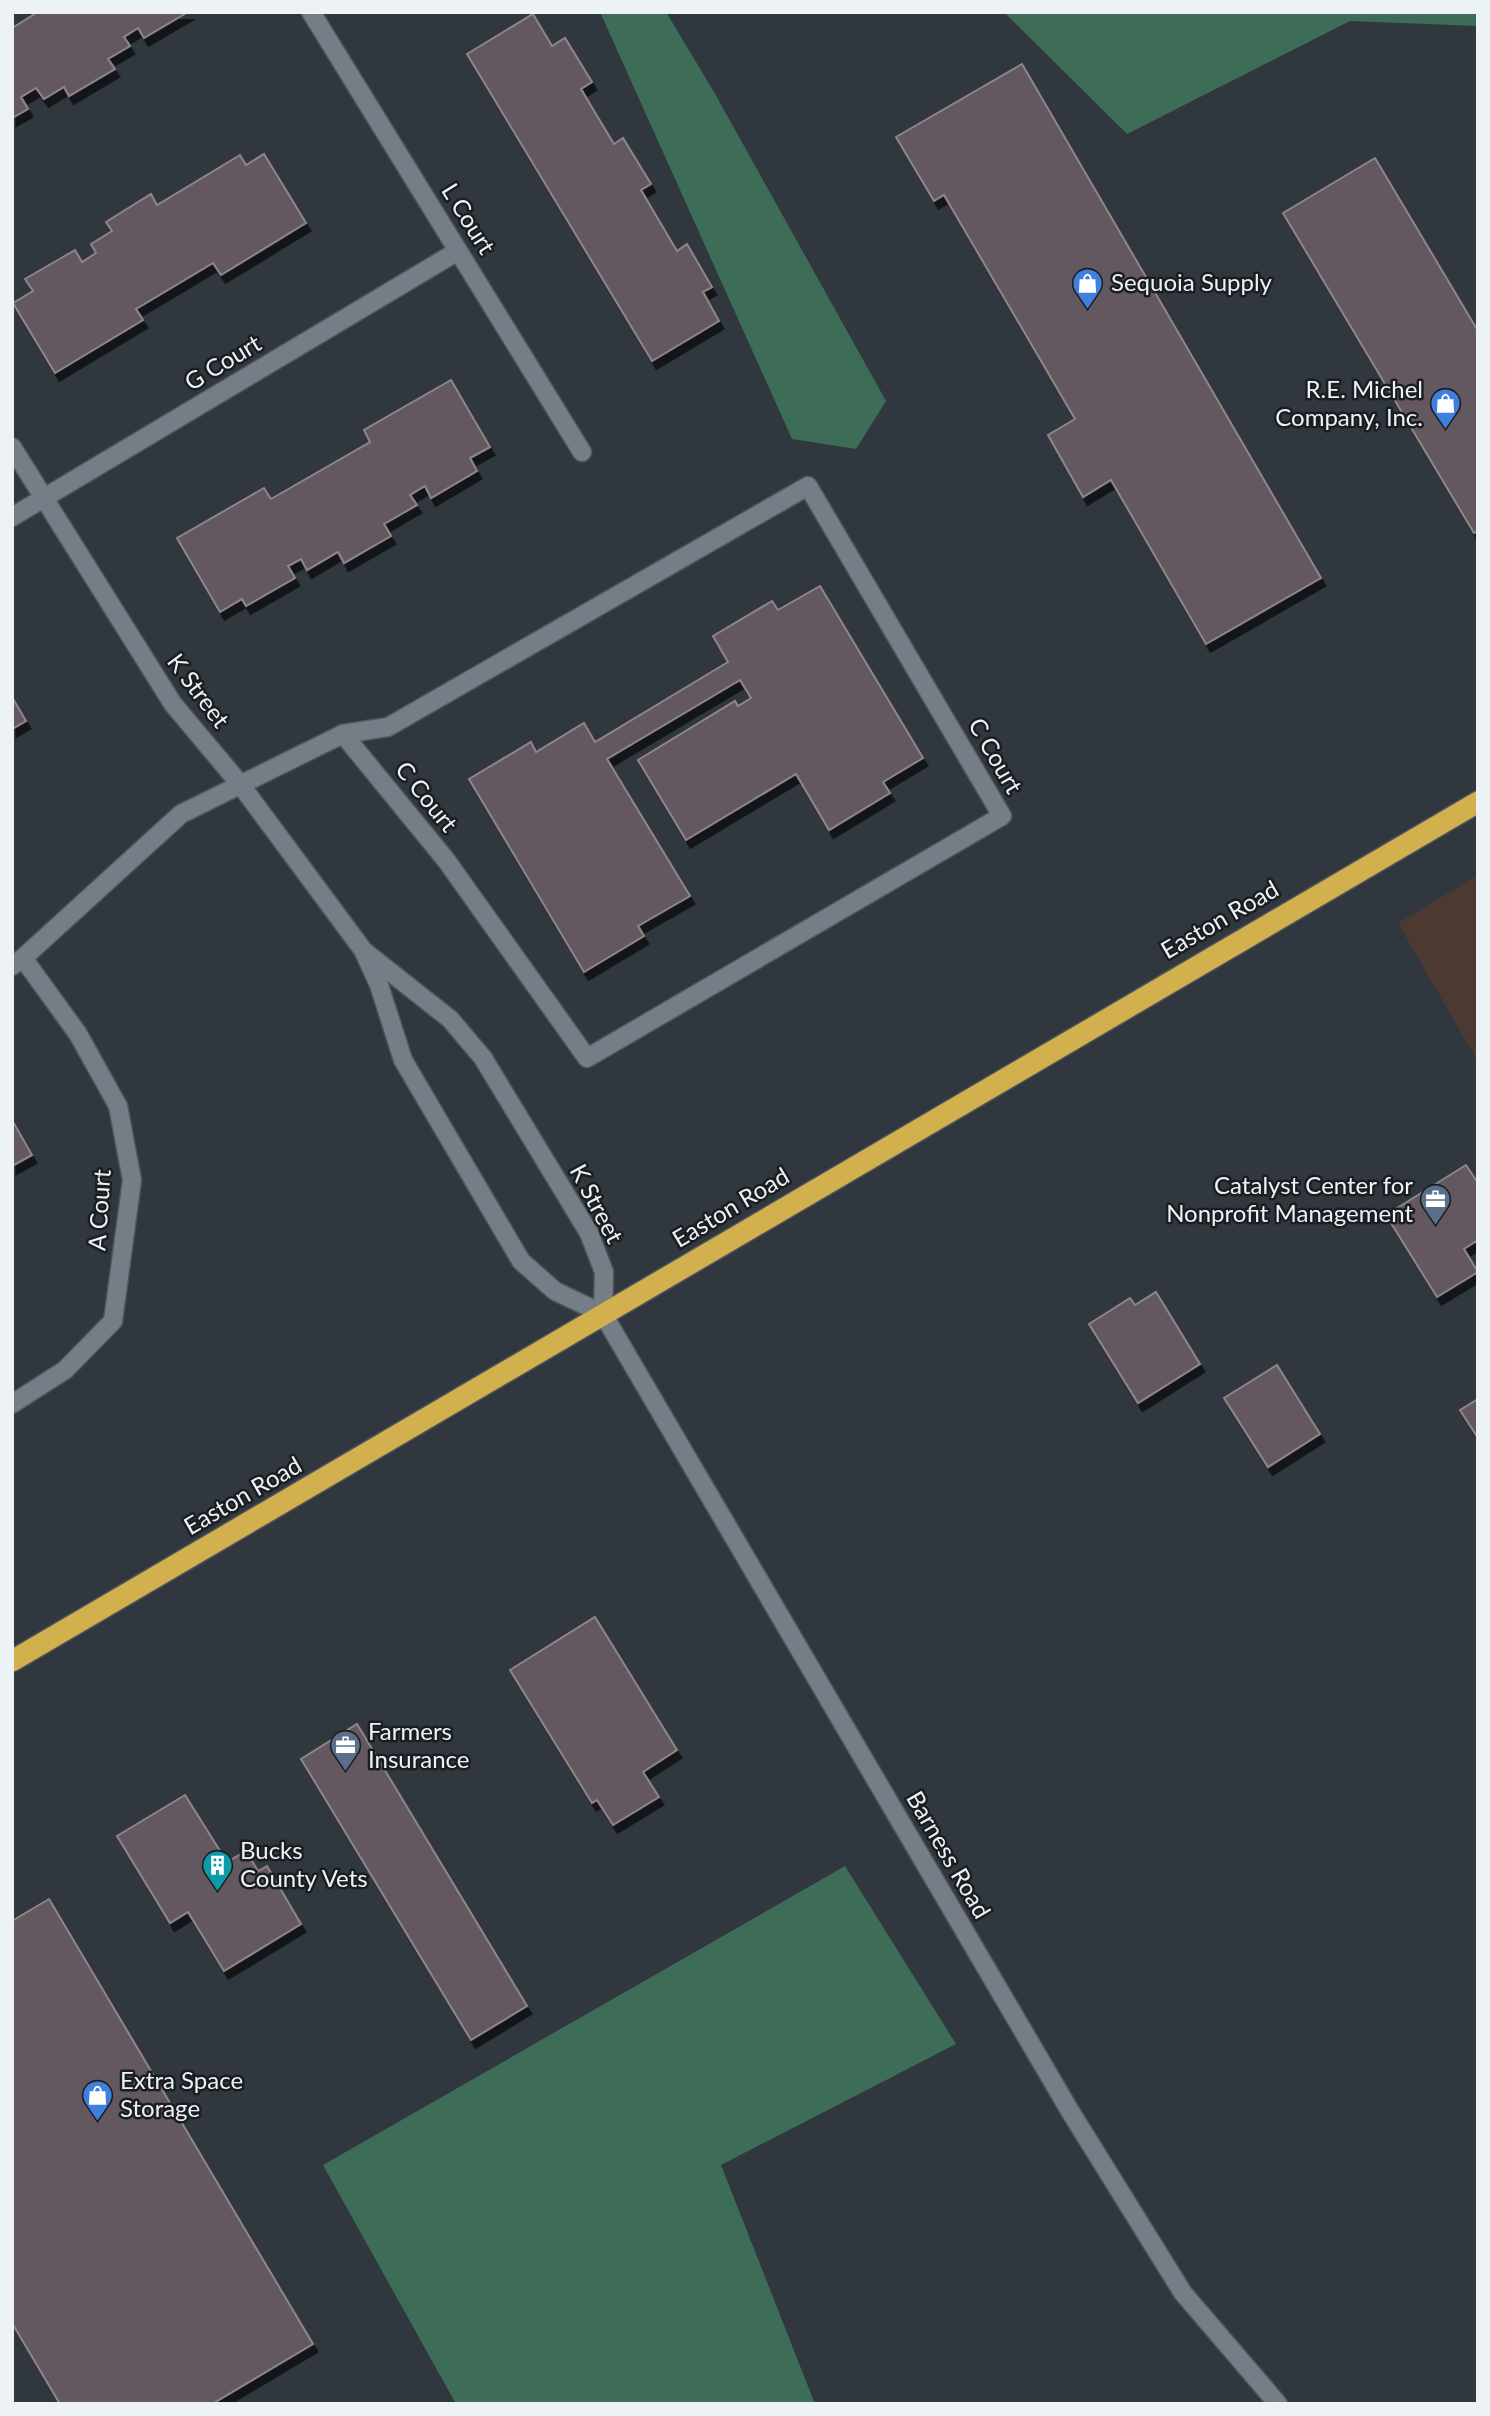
<svg xmlns="http://www.w3.org/2000/svg" width="1490" height="2416" font-family="Lato,sans-serif">
<style>
.education{fill:#4c3931}
.forest{fill:#3d6d57}
.building{fill:#63595f;stroke:#8f848a;stroke-width:2;filter:url(#shadow)}
.lines{fill:none;stroke-linecap:round;stroke-linejoin:round}
.minor-casing{stroke:#4f555c;stroke-width:21}
.highway-casing{stroke:#4f555c;stroke-width:24}
.minor{stroke:#757d86;stroke-width:18}
.highway{stroke:#d2b04d;stroke-width:21}
.labels{text-anchor:middle;stroke-width:5;stroke-linejoin:round;paint-order:stroke}
.street-label{font-size:24px;fill:#edf2f7;stroke:#1b1e21}
.poi-label{font-size:24px;fill:#edf2f7;stroke:#1b1e21;text-anchor:start}
</style>
<defs>
<filter id="shadow"><feDropShadow dx="4.5" dy="8" stdDeviation="0" flood-color="#0009"/></filter>
</defs>
<rect width="100%" height="100%" fill="#30373e"/>
<!-- education -->
<polygon class="education" points="1478,875 1478,1062 1398,923"/>
<!-- forest -->
<g class="forest">
<polygon points="600,12 666,12 714,92 886,401 856,449 792,439"/>
<polygon points="1004,12 1478,12 1478,26 1350,21 1127,134"/>
<polygon points="845,1866 956,2044 721,2165 815,2404 456,2404 323,2165"/>
</g>
<!-- building -->
<g class="building">
<polygon points="38,12 188,12 144,38 138,28 124,37 130,46 108,59 115,69 69,96 64,87 44,99 36,88 21,97 28,109 12,118 12,28"/>
<polygon points="533,14 552,46 565,38 592,82 581,89 614,144 623,138 651,184 641,190 677,251 687,244 712,287 703,292 719,321 652,361 467,54"/>
<polygon points="1022,64 1321,578 1206,644 1111,480 1083,497 1048,435 1075,419 944,195 934,201 896,137"/>
<polygon points="264,154 306,223 221,275 213,263 136,309 143,320 55,373 13,303 33,291 25,279 75,250 82,262 96,253 91,244 112,231 106,222 151,194 157,205 240,155 246,165"/>
<polygon points="1375,158 1478,331 1478,531 1474,533 1283,213"/>
<polygon points="451,380 490,447 470,458 477,471 431,498 425,486 410,495 417,505 384,524 391,536 344,563 338,552 307,570 301,559 288,566 295,578 246,606 242,599 220,612 177,538 264,488 271,499 370,442 364,430"/>
<polygon points="820,586 923,758 883,782 890,793 829,830 796,774 686,840 638,760 735,701 738,706 751,698 740,680 607,759 690,896 638,926 644,936 584,972 469,779 531,742 536,752 584,723 595,742 728,662 713,636 772,601 778,610"/>
<polygon points="12,697 26,721 12,729"/>
<polygon points="12,1120 32,1155 12,1166"/>
<polygon points="1466,1165 1478,1183 1478,1240 1464,1249 1478,1272 1437,1297 1386,1215"/>
<polygon points="1156,1292 1200,1364 1138,1403 1089,1324 1130,1298 1135,1305"/>
<polygon points="1277,1365 1320,1434 1268,1467 1224,1398"/>
<polygon points="1478,1399 1478,1438 1460,1410"/>
<polygon points="595,1617 677,1750 643,1772 659,1797 613,1825 597,1800 592,1803 510,1670"/>
<polygon points="357,1724 527,2006 471,2040 301,1759"/>
<polygon points="185,1795 227,1862 246,1851 258,1871 267,1866 301,1924 224,1971 188,1912 170,1923 117,1836"/>
<polygon points="49,1899 313,2344 212,2404 60,2404 12,2323 12,1921"/>
</g>
<g class="lines">
<defs>
<g id="minor">
<polyline points="311,12 582,452"/>
<polyline points="12,447 173,704 240,784 363,950 379,985 403,1060 521,1261 555,1291 603,1314"/>
<polygon points="808,486 1002,816 587,1058 446,860 343,734 388,727"/>
<polyline points="12,517 458,251"/>
<polyline points="365,952 450,1019 483,1058 589,1233 604,1272 603,1314"/>
<polyline points="23,958 181,814 343,734"/>
<polyline points="12,966 23,958 78,1034 118,1106 132,1180 113,1321 65,1370 12,1404"/>
<polyline points="603,1314 1070,2111 1183,2293 1278,2404"/>
</g>
<polyline id="highway" points="12,1661 1478,802"/>
</defs>
<!-- minor casing -->
<use href="#minor" class="minor-casing"/>
<!-- highway casing -->
<use href="#highway" class="highway-casing"/>
<!-- minor -->
<use href="#minor" class="minor"/>
<!-- highway -->
<use href="#highway" class="highway"/>
</g>
<!-- icons -->
<defs>
<symbol id="shop-pin" viewBox="-11 -11 22 30"><path d="M0 17L-7.5 6A9.5 9.5 0 1 1 7.5 6Z" fill="#3f7fe0" stroke="#1b1e21"/><path d="M-5-2.5h2.3a2.7 3.5 0 0 1 5.4 0H5L5.5 6h-11ZM-1.5-2.5h3a1.5 2.3 0 0 0-3 0Z" fill="#fff"/></symbol>
<symbol id="office-pin" viewBox="-11 -11 22 30"><path d="M0 17L-7.5 6A9.5 9.5 0 1 1 7.5 6Z" fill="#5c6f8a" stroke="#1b1e21"/><path d="M-6-3h4V-5.5h4V-3h4V5H-6ZM-1-4.5V-3h2v-1.5ZM-6 0V1H6V0Z" fill="#fff"/></symbol>
<symbol id="building-pin" viewBox="-11 -11 22 30"><path d="M0 17L-7.5 6A9.5 9.5 0 1 1 7.5 6Z" fill="#0f9aa8" stroke="#1b1e21"/><path d="M-4-6H4V6H1V3H-1V6H-4ZM-2.5-4.3h1.7v1.8h-1.7ZM.8-4.3h1.7v1.8H.8ZM-2.5-1h1.7V.8h-1.7ZM.8-1h1.7V.8H.8Z" fill="#fff"/></symbol>
</defs>
<g fill-rule="evenodd">
<use href="#shop-pin" x="1070" y="266" width="35" height="47"/>
<use href="#shop-pin" x="1428" y="386" width="35" height="47"/>
<use href="#office-pin" x="1418" y="1182" width="35" height="47"/>
<use href="#office-pin" x="328" y="1728" width="35" height="47"/>
<use href="#building-pin" x="200" y="1848" width="35" height="47"/>
<use href="#shop-pin" x="80" y="2078" width="35" height="47"/>
</g>
<g class="labels">
<!-- street labels -->
<g class="street-label">
<text transform="translate(468 219) rotate(58)" y="8">L Court</text>
<text transform="translate(223 363) rotate(-31)" y="8">G Court</text>
<text transform="translate(198 691) rotate(53)" y="8">K Street</text>
<text transform="translate(995 756) rotate(60)" y="8">C Court</text>
<text transform="translate(426 797) rotate(51)" y="8">C Court</text>
<text transform="translate(1220 920) rotate(-30)" y="8">Easton Road</text>
<text transform="translate(596 1204) rotate(62)" y="8">K Street</text>
<text transform="translate(731 1208) rotate(-31)" y="8">Easton Road</text>
<text transform="translate(100 1210) rotate(-86)" y="8">A Court</text>
<text transform="translate(243 1496) rotate(-30)" y="8">Easton Road</text>
<text transform="translate(948 1855) rotate(60)" y="8">Barness Road</text>
</g>
<!-- poi labels -->
<g class="poi-label">
<text x="1111" y="291">Sequoia Supply</text>
<text x="1423" y="398" text-anchor="end">R.E. Michel<tspan x="1423" dy="28">Company, Inc.</tspan></text>
<text x="1413" y="1194" text-anchor="end">Catalyst Center for<tspan x="1413" dy="28">Nonprofit Management</tspan></text>
<text x="368" y="1740">Farmers<tspan x="368" dy="28">Insurance</tspan></text>
<text x="240" y="1859">Bucks<tspan x="240" dy="28">County Vets</tspan></text>
<text x="120" y="2089">Extra Space<tspan x="120" dy="28">Storage</tspan></text>
</g>
</g>
<!-- border -->
<rect width="1490" height="2416" fill="none" stroke="#edf2f7" stroke-width="28"/>
</svg>
